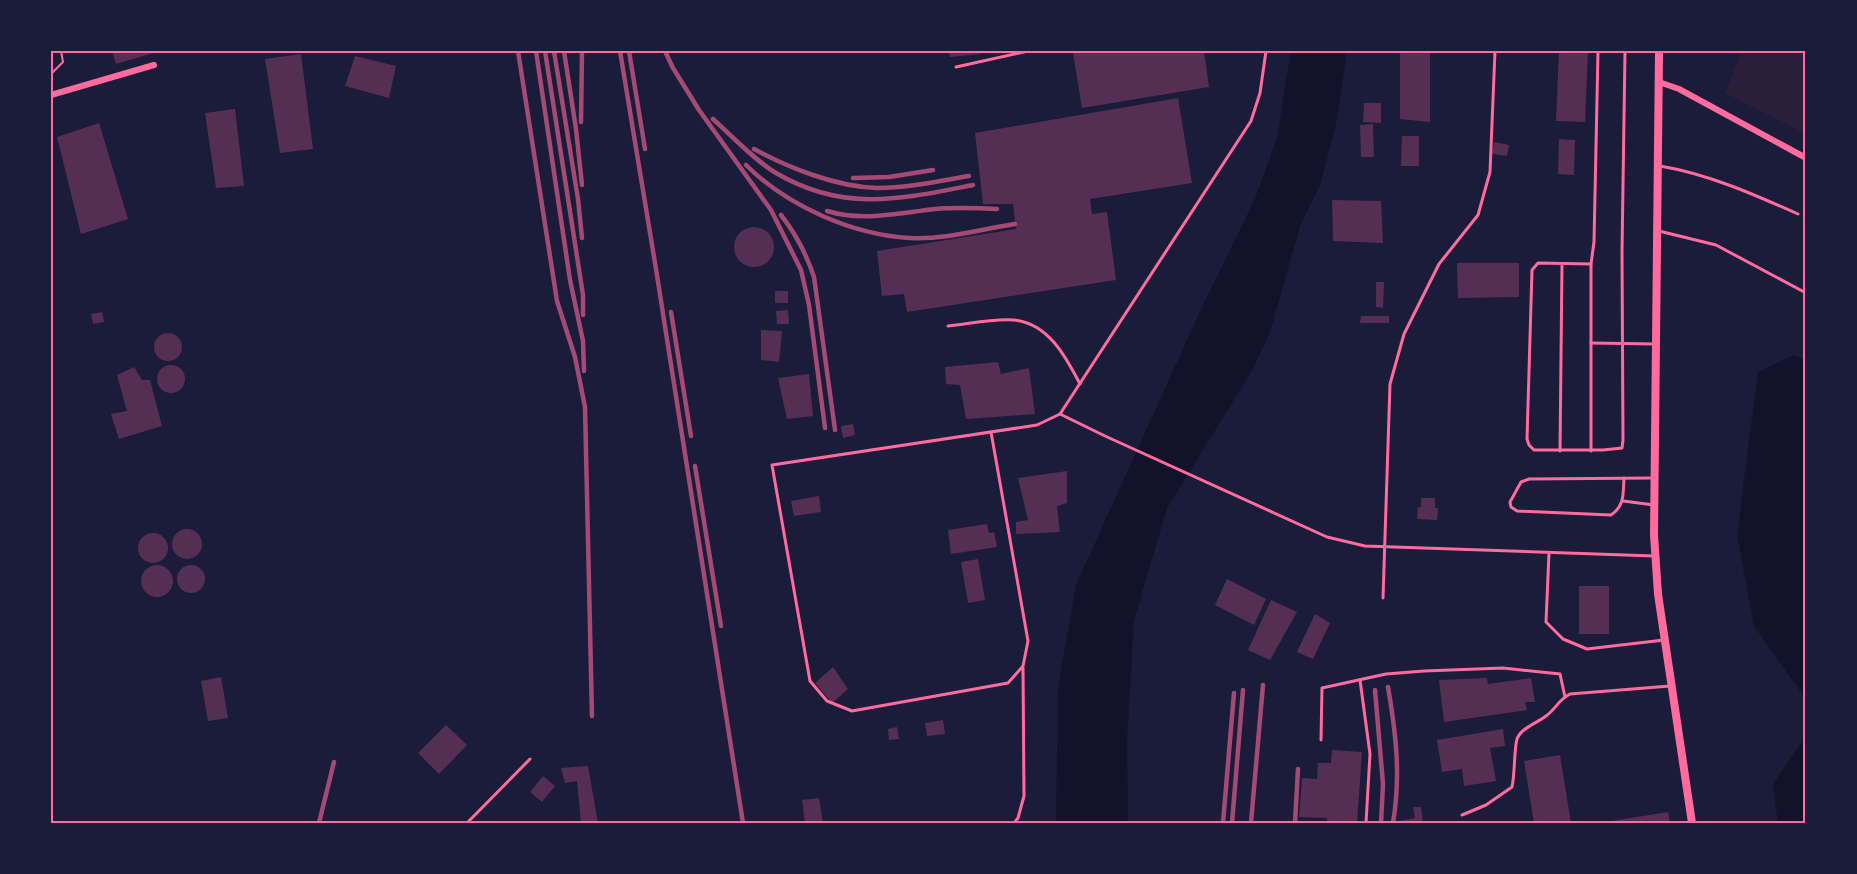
<svg xmlns="http://www.w3.org/2000/svg" width="1857" height="874" font-family="'Exo 2',sans-serif">
<style>
.green{fill:#2a1e3b}
.water{fill:#12122b}
.building{fill:#542f53}
.lines{fill:none;stroke-linecap:round;stroke-linejoin:round}
.path{stroke:#ff6b9d;stroke-width:2}
.service{stroke:#ff6b9d;stroke-width:3}
.minor{stroke:#ff6b9d;stroke-width:6}
.tertiary{stroke:#ff6b9d;stroke-width:8}
.rail{stroke:#a44b75;stroke-width:4.5}
.neatline{fill:none;stroke:#ff6b9d;stroke-width:2}
</style>
<rect width="100%" height="100%" fill="#1b1b3a"/>
<!-- green -->
<polygon class="green" points="1742,51 1806,51 1806,134 1725,93"/>
<!-- water -->
<g class="water">
<polygon points="1291,51 1347,51 1336,124 1320,185 1300,226 1270,332 1253,369 1167,508 1134,620 1127,739 1128,823 1056,823 1058,688 1076,585 1202,307 1255,199 1277,138"/>
<polygon points="1794,355 1806,361 1806,699 1754,626 1737,535 1758,372"/>
<polygon points="1806,735 1806,823 1778,823 1773,784"/>
</g>
<!-- building -->
<g class="building">
<polygon points="112,51 157,51 157,52 116,64"/>
<polygon points="949,51 980,51 981,54 950,57"/>
<polygon points="1089,51 1204,51 1209,87 1082,108 1073,53"/>
<polygon points="1400,51 1430,51 1430,122 1400,119"/>
<polygon points="1559,51 1588,51 1585,122 1556,121"/>
<polygon points="301,54 313,149 280,153 265,59"/>
<polygon points="355,56 396,66 389,98 345,86"/>
<polygon points="1178,98 1192,183 1090,199 1092,214 1107,212 1116,280 907,312 904,294 882,296 877,251 1016,229 1013,204 983,204 975,133"/>
<polygon points="1364,103 1381,103 1381,123 1363,122"/>
<polygon points="235,109 244,186 216,188 205,113"/>
<polygon points="99,123 128,219 81,234 57,137"/>
<polygon points="1373,124 1374,157 1361,157 1360,125"/>
<polygon points="1402,136 1419,136 1419,166 1401,166"/>
<polygon points="1559,139 1575,140 1574,175 1558,174"/>
<polygon points="1494,142 1509,145 1507,156 1492,154"/>
<polygon points="1332,200 1381,201 1383,243 1333,241"/>
<circle cx="754" cy="247" r="20"/>
<polygon points="1457,263 1519,263 1519,297 1458,298"/>
<polygon points="1376,282 1384,282 1383,308 1376,307"/>
<rect x="775" y="291" width="13" height="12"/>
<polygon points="788,310 789,324 777,324 776,311"/>
<polygon points="102,312 104,322 93,324 91,314"/>
<polygon points="1361,316 1389,316 1389,323 1360,323"/>
<polygon points="761,330 782,331 779,362 761,360"/>
<circle cx="168" cy="347" r="14"/>
<polygon points="998,362 1001,374 1029,368 1035,414 966,419 960,385 946,384 945,367"/>
<circle cx="171" cy="379" r="14"/>
<polygon points="134,367 142,380 150,380 162,426 119,439 111,414 127,411 117,375"/>
<polygon points="809,374 813,416 787,419 778,378"/>
<polygon points="853,424 855,435 843,438 841,426"/>
<polygon points="1067,471 1067,503 1057,506 1060,532 1016,534 1016,522 1028,520 1018,478"/>
<polygon points="819,496 821,512 794,516 791,501"/>
<polygon points="1421,498 1435,498 1435,508 1438,508 1437,520 1417,519 1418,507 1421,507"/>
<polygon points="987,524 989,533 994,532 997,547 951,554 948,530"/>
<circle cx="187" cy="544" r="15"/>
<circle cx="153" cy="548" r="15"/>
<polygon points="978,559 985,600 968,603 961,562"/>
<circle cx="191" cy="579" r="14"/>
<circle cx="157" cy="581" r="16"/>
<polygon points="1227,579 1266,599 1254,625 1215,605"/>
<rect x="1579" y="586" width="30" height="48"/>
<polygon points="1271,600 1297,612 1270,660 1248,650"/>
<polygon points="1315,614 1330,623 1313,659 1297,652"/>
<polygon points="833,667 848,689 832,703 815,683"/>
<polygon points="221,677 228,718 208,721 201,681"/>
<polygon points="1487,678 1488,684 1531,678 1535,702 1525,702 1527,710 1444,722 1439,680"/>
<polygon points="943,720 945,734 927,736 925,723"/>
<polygon points="446,725 467,745 439,774 418,753"/>
<polygon points="897,727 899,739 889,740 888,729"/>
<polygon points="1503,729 1505,746 1490,748 1496,781 1464,786 1462,769 1442,772 1437,740"/>
<polygon points="1332,750 1362,752 1357,823 1327,823 1327,818 1299,817 1302,778 1317,779 1318,763 1331,763"/>
<polygon points="1560,755 1571,823 1534,823 1524,761"/>
<polygon points="588,766 598,823 581,823 577,781 565,783 561,768"/>
<polygon points="543,776 555,786 542,802 530,792"/>
<polygon points="819,798 823,823 805,823 802,800"/>
<polygon points="1413,807 1421,807 1423,823 1399,823 1399,821 1415,818"/>
<polygon points="1668,812 1670,823 1606,823 1606,822"/>
</g>
<g class="lines">
<!-- path -->
<polyline class="path" points="51,74 63,62 61,51"/>
<!-- service -->
<g class="service">
<polyline points="1598,51 1594,242 1591,264 1538,263 1532,270 1527,439 1529,445 1534,450 1603,450 1622,448 1623,440 1622,252 1625,51"/>
<polyline points="956,67 1028,51"/>
<path d="M 1660,166 C 1708,174 1753,194 1798,214"/>
<polyline points="1659,231 1716,245 1806,293"/>
<polyline points="1591,264 1591,451"/>
<path d="M 948,326 C 969,324 993,318 1014,320 C 1048,323 1066,357 1080,384"/>
<polyline points="1591,343 1655,344"/>
<polyline points="1060,414 1105,436 1327,537 1365,546 1654,556"/>
<polyline points="991,432 1028,641 1023,666 1008,683 852,711 827,701 810,681 772,465 1037,425 1060,414 1251,121 1260,93 1266,51"/>
<polyline points="1560,451 1562,264"/>
<path d="M 1624,478 C 1623,493 1625,506 1611,515 L 1517,511 L 1511,507 L 1510,502 L 1521,482 L 1529,479 L 1652,478"/>
<polyline points="1623,501 1654,505"/>
<polyline points="1549,553 1546,622 1563,639 1587,649 1664,640"/>
<polyline points="1383,598 1390,384 1404,334 1439,264 1478,215 1490,172 1495,51"/>
<polyline points="1360,680 1370,754 1366,823"/>
<polyline points="1321,740 1322,688 1386,674 1424,671 1503,668 1560,674 1565,697"/>
<path d="M 1462,815 L 1486,805 L 1512,787 C 1515,774 1514,749 1517,739 C 1521,728 1537,723 1546,716 C 1556,709 1558,700 1570,694 L 1670,686"/>
<polyline points="467,823 530,759"/>
<polyline points="1014,823 1018,818 1024,796 1023,668"/>
</g>
<!-- minor -->
<g class="minor">
<polyline points="1659,82 1679,89 1806,158"/>
<polyline points="51,95 154,65"/>
</g>
<!-- tertiary -->
<polyline class="tertiary" points="1659,51 1654,535 1658,594 1692,823"/>
<!-- rail -->
<g class="rail">
<polyline points="518,51 557,301 575,357 585,407 592,716"/>
<polyline points="536,51 570,280 583,341 584,371"/>
<polyline points="545,51 583,295 583,315"/>
<polyline points="554,51 578,199 582,238"/>
<polyline points="564,51 576,129 582,185"/>
<polyline points="620,51 656,269 743,823"/>
<polyline points="629,51 645,149"/>
<polyline points="665,51 673,68 699,110 771,210 801,270 809,305 825,428"/>
<path d="M 713,119 C 733,137 753,159 776,173 C 844,213 901,199 973,185"/>
<polyline points="581,122 582,51"/>
<path d="M 754,149 C 789,168 837,187 877,188 C 908,188 939,181 969,176"/>
<path d="M 746,165 C 787,206 853,235 910,238 C 944,240 981,229 1015,224"/>
<polyline points="853,178 889,177 933,170"/>
<path d="M 827,211 C 863,222 899,213 935,209 C 956,207 976,208 997,209"/>
<path d="M 781,215 C 796,234 806,253 814,277 L 835,430"/>
<polyline points="671,312 691,436"/>
<polyline points="695,466 721,626"/>
<path d="M 1388,687 C 1396,733 1401,776 1393,823"/>
<polyline points="1375,690 1383,784 1381,823"/>
<polyline points="319,823 334,762"/>
<polyline points="1223,823 1234,693"/>
<polyline points="1232,823 1243,690"/>
<polyline points="1251,823 1263,685"/>
<polyline points="1295,823 1298,769"/>
</g>
</g>
<!-- border -->
<rect width="1857" height="874" fill="none" stroke="#1b1b3a" stroke-width="105"/>
<rect x="52" y="52" width="1752" height="770" class="neatline"/>
</svg>
